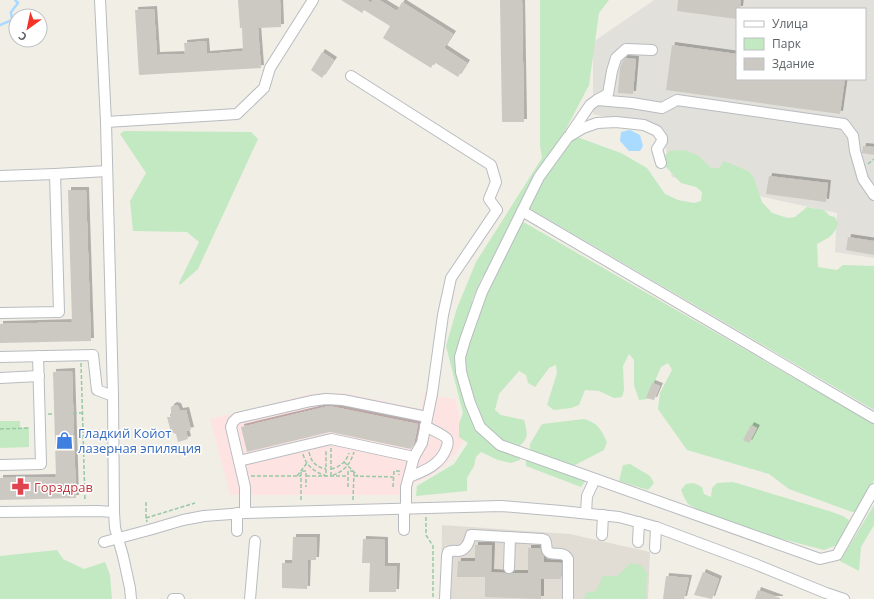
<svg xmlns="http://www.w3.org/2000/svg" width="874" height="599" font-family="'Open Sans',sans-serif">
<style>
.industrial{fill:#e1e0da;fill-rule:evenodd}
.education{fill:#e1ddd4}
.medical{fill:#fde4e3}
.green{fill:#c2e9c1}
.water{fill:#a8dbff}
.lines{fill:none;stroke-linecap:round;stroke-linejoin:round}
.stream{stroke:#a8dbff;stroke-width:2.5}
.building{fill:#ccc9c3;filter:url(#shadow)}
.minor-casing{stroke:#b8bcc0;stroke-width:12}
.path{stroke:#99c8a5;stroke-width:1.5;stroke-dasharray:4 2;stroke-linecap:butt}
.minor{stroke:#fff;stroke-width:10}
.labels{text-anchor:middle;stroke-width:3;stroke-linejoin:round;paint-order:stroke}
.shop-label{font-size:13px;fill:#366cbe;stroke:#fff;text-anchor:start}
.health-label{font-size:13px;fill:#be3a42;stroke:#fff;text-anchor:start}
</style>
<defs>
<filter id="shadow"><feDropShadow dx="3" dy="-3" stdDeviation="0" flood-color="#0004"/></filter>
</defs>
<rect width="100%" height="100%" fill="#f1eee6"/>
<!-- industrial -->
<path class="industrial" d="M 654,0 L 874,0 L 874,258 L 835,252 L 837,213 L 672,177 L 662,130 L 593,114 L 593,42 ZM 737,9 L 865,9 L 865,79 L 737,79 Z"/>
<!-- education -->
<polygon class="education" points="442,525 570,534 650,552 648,599 441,599"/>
<!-- medical -->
<polygon class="medical" points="325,393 344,393 421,409 424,393 455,399 465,438 456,453 444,466 430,476 414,483 410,495 230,495 210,419 310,394"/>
<!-- green -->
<g class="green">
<polygon points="540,0 609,0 599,13 589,85 565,131 523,202 488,271 482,277 472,300 473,309 458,356 477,427 519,454 520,460 511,463 498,460 481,452 476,457 474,466 467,478 467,491 416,496 417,486 454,464 468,443 459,437 459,424 463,413 446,346 457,308 476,262 542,158 540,146"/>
<polygon points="124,131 251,132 258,139 198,269 180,285 179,283 199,242 187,232 133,231 130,201 146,173 120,134"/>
<path d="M 577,137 L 621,153 L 647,168 L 665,194 L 678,200 L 694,203 L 701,201 L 702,192 L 696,187 L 681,183 L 664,165 L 664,157 L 669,151 L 685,150 L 699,156 L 711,168 L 719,168 L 724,161 L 748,171 L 753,176 L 762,202 L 772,213 L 788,218 L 795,217 L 807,207 L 824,210 L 830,216 L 835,217 L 838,224 C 834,236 828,238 817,244 L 818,267 L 837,270 L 843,265 L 874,266 L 874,410 L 529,208 L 531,199 L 565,147 Z"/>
<path d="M 520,220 L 874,424 L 874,480 L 857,512 L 852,512 L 789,489 L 769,474 L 687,450 L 658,409 L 660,393 L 672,370 L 668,363 L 661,367 L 647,399 L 639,400 L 634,385 L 634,360 L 629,354 L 623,366 L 624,390 L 622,397 L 614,398 L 599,391 L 585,390 L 579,405 L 571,408 L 554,410 L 547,405 L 557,373 L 556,365 L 549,368 L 535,387 L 528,383 L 526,375 L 519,371 L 499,394 L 495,410 L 501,415 L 524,420 C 527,433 530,438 518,447 L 503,443 L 483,427 L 461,361 L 486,292 Z"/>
<path d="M 584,419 C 599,424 600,428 607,442 L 604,450 L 575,465 L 566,466 L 530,452 L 530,444 L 542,424 Z"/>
<polygon points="0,421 20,421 20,428 29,427 29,447 0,448"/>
<polygon points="526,458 586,480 581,487 526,466"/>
<polygon points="630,464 650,476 654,483 648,490 619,481 623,465"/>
<polygon points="733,482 829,511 843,516 849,520 848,528 837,545 824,550 721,523 688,504 684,497 681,490 686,484 694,483 702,487 704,494 711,497 712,488 717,483"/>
<polygon points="874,505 874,525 861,547 859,571 840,561"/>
<polygon points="57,550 63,559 84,569 105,562 110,575 112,599 0,599 0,556"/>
<polygon points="631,563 641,565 647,573 646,599 584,599 586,593 596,591 603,576 617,576"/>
</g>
<!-- water -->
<polygon class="water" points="630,130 640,135 643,146 640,151 629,151 620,141 621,132"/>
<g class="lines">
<!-- stream -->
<polyline class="stream" points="0,25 12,20 11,12 18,3 15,0"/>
</g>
<!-- building -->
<g class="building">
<polygon points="238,0 280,0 281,27 258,28 261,68 139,75 135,10 154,9 157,55 185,54 184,43 206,41 207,54 243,51 242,28 240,28"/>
<polygon points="341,0 367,0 371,3 373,0 379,0 397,11 402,2 453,34 444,48 467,63 458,77 434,62 431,68 383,38 390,26 364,10 362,13"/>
<polygon points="500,0 522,0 524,122 502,122"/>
<polygon points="678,0 741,0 740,9 737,9 737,19 677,11"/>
<polygon points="672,45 737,54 737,79 845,79 840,114 666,90"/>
<polygon points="322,52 334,60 322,78 311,70"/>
<polygon points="625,58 636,59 633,94 618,93 620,68 622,62"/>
<polygon points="863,146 874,147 874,155 862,153"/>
<polygon points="769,176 828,183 826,202 766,194"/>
<polygon points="68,190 86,190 91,341 0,343 0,324 72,322"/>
<polygon points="848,237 874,241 874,255 846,250"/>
<polygon points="72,371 76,498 0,500 0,478 56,477 53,372"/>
<polygon points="652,383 660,386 654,400 646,398"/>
<polygon points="174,405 178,406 180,411 186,410 191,430 186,431 188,439 178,442 176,434 171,432 167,417 171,417 171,407"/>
<polygon points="329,406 418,424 414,444 411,449 330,432 247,452 241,427"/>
<polygon points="751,425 757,428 749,443 743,440"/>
<polygon points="293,537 317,537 316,560 308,560 307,589 282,588 282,563 292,563"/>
<polygon points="363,539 385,540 385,566 397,566 396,592 369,592 370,563 362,563"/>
<polygon points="475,545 492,545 491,572 505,573 508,574 513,573 528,573 528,548 540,548 541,552 544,556 544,562 562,563 561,579 541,579 541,599 485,597 485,577 457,577 458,561 475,561"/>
<polygon points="703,572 719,579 712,599 694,595"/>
<polygon points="666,576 689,578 684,599 663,599"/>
<polygon points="758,590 780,598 780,599 755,599"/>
</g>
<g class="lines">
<defs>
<g id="minor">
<polyline points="100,0 106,122 113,396 114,512 115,528 123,556 130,588 131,599"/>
<polyline points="351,76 491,165 496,182 489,199 497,210 451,278 443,315 432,394 422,443 414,457 406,487 406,509"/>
<polyline points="597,100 632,103 662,108 677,100 844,124 853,136 855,151 863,179 874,195"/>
<polyline points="106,122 237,114 264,88 270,68 313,0"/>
<polyline points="571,133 590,105 597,100 608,94 612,71 616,58 626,49 652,50"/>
<polyline points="661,163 657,149 662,141 662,138 657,131 644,125 616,122 597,123 583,128 568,137 539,177 482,292 465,340 460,357 461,372 470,403 480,427 500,445 820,559 837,555 874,489"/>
<polyline points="0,176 55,174 107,171"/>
<polyline points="522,211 874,418"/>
<polyline points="0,313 59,312 55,174"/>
<polyline points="0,357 93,355 97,390 113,396"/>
<polyline points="0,378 39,376"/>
<polyline points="239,461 331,439 414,457"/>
<polyline points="0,465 41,464 38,356"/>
<path d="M 409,477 C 424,471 440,465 446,449 C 447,446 449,443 447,439 C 445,435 430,429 425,426"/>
<polyline points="0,512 98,511 114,512"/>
<polyline points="237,513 237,531"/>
<polyline points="245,513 245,487 231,427 233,422 237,418 311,401 326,399 343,400 427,417"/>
<polyline points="586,513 587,496 595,479"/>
<polyline points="404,530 404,509"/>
<polyline points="602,535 603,515"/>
<polyline points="104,542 149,530 183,520 204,516 245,513 501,506 561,511 619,517 656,527 755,564 826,593 844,599"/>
<polyline points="638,542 639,522"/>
<polyline points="655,548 656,527"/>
<polyline points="509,568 510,537"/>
<polyline points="173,599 179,599"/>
<polyline points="250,599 255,541"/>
<path d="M 445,599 L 447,556 L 448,552 C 452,550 455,551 459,551 C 467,549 469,542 471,535 L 473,535 L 542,539 L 545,540 C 547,543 546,547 547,550 C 551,558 563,549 568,559 L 568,599"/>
</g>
</defs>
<!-- minor casing -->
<use href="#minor" class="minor-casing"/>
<!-- path -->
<g class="path">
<polyline points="868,164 874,159"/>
<polyline points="81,363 85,501"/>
<polyline points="73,413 82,413"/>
<polyline points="48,414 54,414"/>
<polyline points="0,429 30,428"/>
<path d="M 331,448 L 331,476 C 343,472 350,465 354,452"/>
<path d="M 309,452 C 311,462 316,467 326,469"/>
<path d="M 303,454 C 306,466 315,472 326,476 L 326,450"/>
<polyline points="344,462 358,476"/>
<path d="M 331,469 C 340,467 346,462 349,453"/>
<polyline points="251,476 301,476"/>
<polyline points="297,476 307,463"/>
<polyline points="306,476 348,476"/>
<polyline points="354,476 393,477"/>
<polyline points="348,487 348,471 353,471"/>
<polyline points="393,487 394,471 399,471 399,475"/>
<polyline points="301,500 301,471 306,471 306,487"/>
<polyline points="353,500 354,472"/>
<polyline points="146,502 146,518 147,522"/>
<polyline points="426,517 426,535 433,546 433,599"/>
<polyline points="146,518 195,503"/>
</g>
<!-- minor -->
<use href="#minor" class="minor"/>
</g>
<!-- icons -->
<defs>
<symbol id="shop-bare" viewBox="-9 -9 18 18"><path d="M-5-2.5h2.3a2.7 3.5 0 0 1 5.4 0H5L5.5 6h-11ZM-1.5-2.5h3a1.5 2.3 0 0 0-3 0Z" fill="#3f7fe0" stroke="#fff" stroke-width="2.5" paint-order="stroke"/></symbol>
<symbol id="pharmacy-bare" viewBox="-9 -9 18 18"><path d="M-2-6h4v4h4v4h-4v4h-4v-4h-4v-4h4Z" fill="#e0444e" stroke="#fff" stroke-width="2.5" paint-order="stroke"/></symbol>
</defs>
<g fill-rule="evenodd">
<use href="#shop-bare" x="52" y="428" width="25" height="25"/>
<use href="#pharmacy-bare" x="8" y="474" width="25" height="25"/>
</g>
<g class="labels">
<!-- shop labels -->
<g class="shop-label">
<text x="78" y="438">Гладкий Койот<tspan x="78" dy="15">лазерная эпиляция</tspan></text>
</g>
<!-- health labels -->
<g class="health-label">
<text x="34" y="492">Горздрав</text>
</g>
</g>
<!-- legend -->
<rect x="736" y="8" width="130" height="72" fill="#ffffff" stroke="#bec0c2"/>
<rect x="744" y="21" width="20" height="6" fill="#ffffff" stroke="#bec0c2"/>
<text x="772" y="28" font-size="12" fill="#5d6267">Улица</text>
<rect x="744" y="38" width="20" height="12" fill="#c2e9c1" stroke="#bec0c2"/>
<text x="772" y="48" font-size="12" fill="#5d6267">Парк</text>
<rect x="744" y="58" width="20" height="12" fill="#ccc9c3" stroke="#bec0c2"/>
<text x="772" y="68" font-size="12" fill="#5d6267">Здание</text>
<!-- north arrow -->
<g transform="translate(28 28) rotate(213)"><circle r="19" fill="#ffffff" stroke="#bec0c2"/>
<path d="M0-3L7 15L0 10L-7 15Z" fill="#f43429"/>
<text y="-6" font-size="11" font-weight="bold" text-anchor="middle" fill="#5d6267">С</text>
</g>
</svg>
